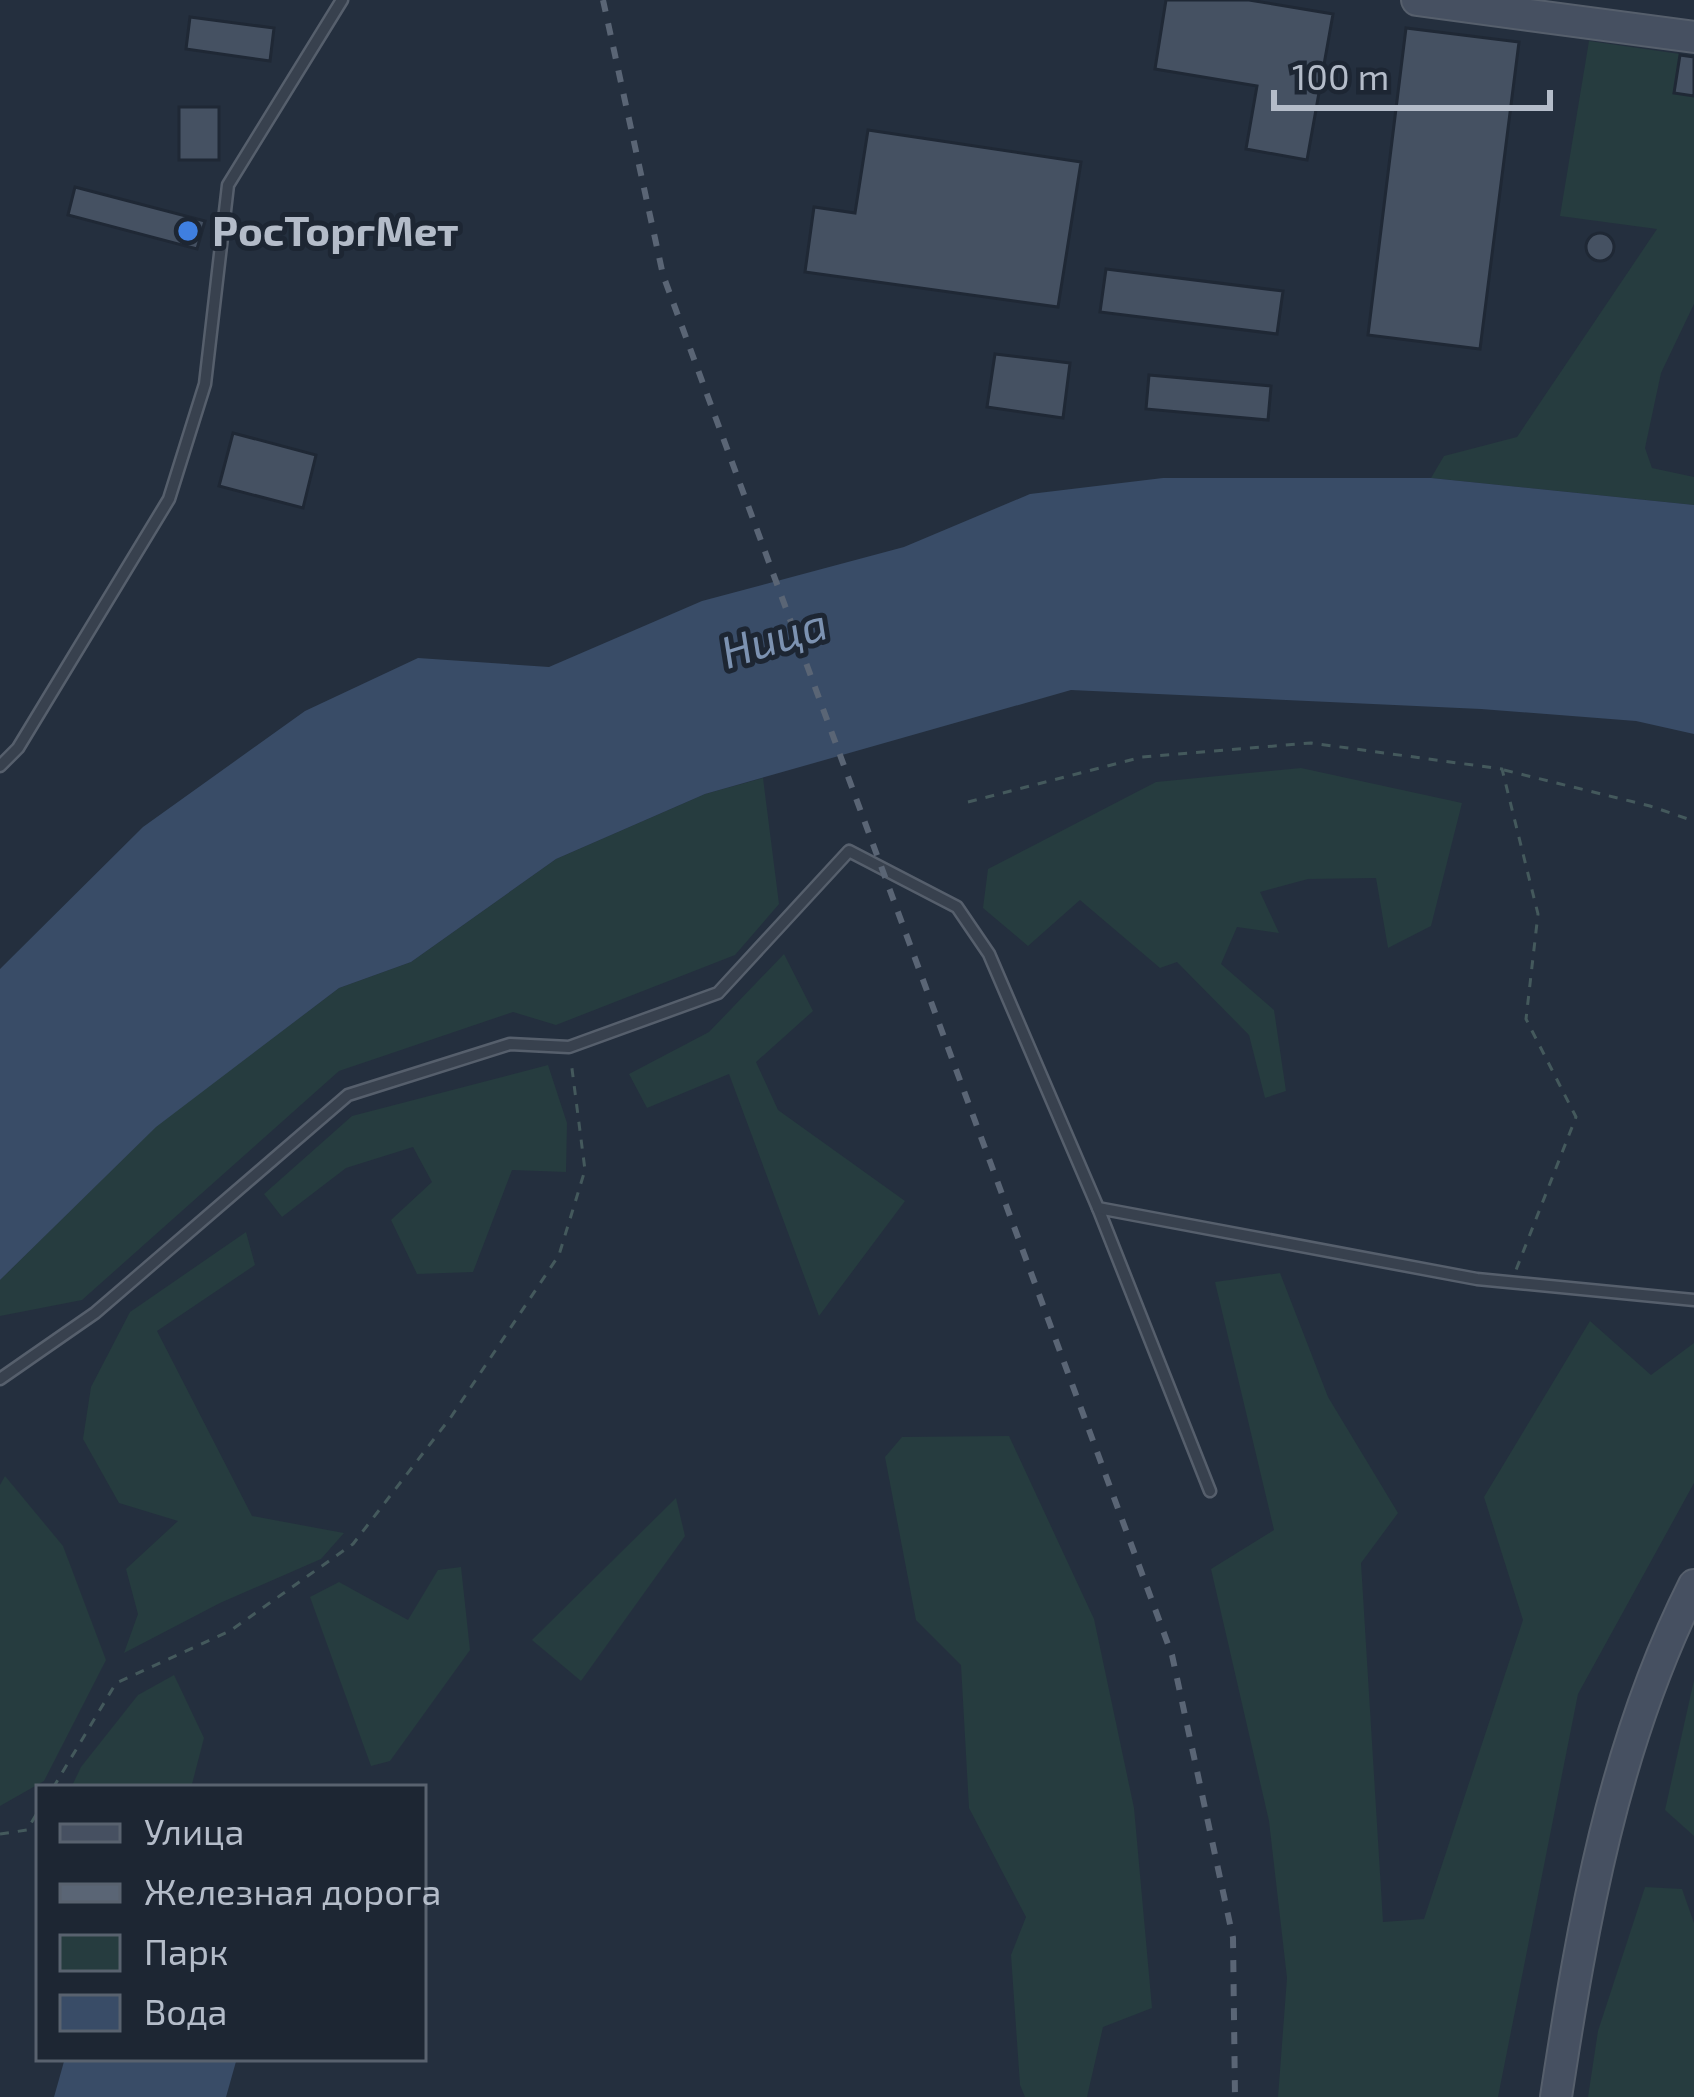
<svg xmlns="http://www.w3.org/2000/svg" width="1694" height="2097" font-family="'Exo 2',sans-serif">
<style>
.green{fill:#263c3f}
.water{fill:#394c67}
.building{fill:#455162;stroke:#1f2835;stroke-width:3}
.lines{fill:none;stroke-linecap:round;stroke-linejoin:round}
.lane-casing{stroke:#565f6c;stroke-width:15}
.secondary-casing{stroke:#565f6c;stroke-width:34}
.path{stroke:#44595c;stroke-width:3;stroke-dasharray:9 9;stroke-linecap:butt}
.lane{stroke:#38414e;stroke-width:10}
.secondary{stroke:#465061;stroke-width:30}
.rail{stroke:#5a6575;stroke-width:6;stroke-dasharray:12 12;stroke-linecap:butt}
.shop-dot{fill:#3f7fe0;stroke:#1d2633;stroke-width:4.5}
.labels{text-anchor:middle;stroke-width:10;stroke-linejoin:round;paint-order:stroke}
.poi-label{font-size:42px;font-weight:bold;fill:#b4bcc9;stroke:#1d2633;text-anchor:start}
.water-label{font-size:45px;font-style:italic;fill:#7c92b1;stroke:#1d2633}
</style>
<rect width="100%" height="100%" fill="#242f3e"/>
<!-- green -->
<g class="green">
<polygon points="1589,41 1694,56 1694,304 1661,373 1645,448 1652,468 1694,477 1694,505 1431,478 1444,456 1517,437 1657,229 1560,216"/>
<polygon points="1301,768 1462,803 1431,926 1388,948 1376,878 1308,879 1260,892 1279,933 1237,927 1221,964 1274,1010 1286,1091 1265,1098 1249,1035 1177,962 1160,968 1080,900 1028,946 983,908 988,869 1156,782"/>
<polygon points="763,778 779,904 735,955 556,1025 513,1012 339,1071 82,1300 0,1316 0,1280 155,1127 339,988 411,962 556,859 705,794"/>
<polygon points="784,954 813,1011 756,1062 778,1110 905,1201 819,1316 729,1074 647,1108 629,1074 709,1032"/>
<polygon points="548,1065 567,1123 566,1172 512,1170 473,1272 417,1274 391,1220 432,1182 413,1147 346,1168 282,1217 264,1194 352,1116"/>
<polygon points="246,1232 255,1265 157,1331 252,1516 344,1533 321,1559 220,1603 124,1653 138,1614 126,1569 178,1521 119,1503 83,1439 91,1387 130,1312"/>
<polygon points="1280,1273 1328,1397 1398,1513 1361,1563 1383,1922 1424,1919 1523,1620 1484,1497 1590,1321 1651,1375 1694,1343 1694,1483 1578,1694 1498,2097 1278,2097 1287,1978 1269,1821 1211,1569 1274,1530 1215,1282"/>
<polygon points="1009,1436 1094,1619 1134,1808 1152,2008 1103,2027 1087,2097 1025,2097 1020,2085 1011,1955 1026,1917 969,1808 961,1665 916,1620 885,1457 902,1437"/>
<polygon points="5,1476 63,1546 106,1660 44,1781 0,1806 0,1485"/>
<polygon points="676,1498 685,1536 581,1681 532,1640"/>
<polygon points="461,1567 470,1650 390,1761 371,1766 310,1597 339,1582 408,1620 438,1570"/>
<polygon points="174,1675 204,1738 191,1788 71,1788 81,1767 138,1695"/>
<polygon points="1694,1680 1694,1836 1665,1810"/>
<polygon points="1645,1887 1682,1889 1694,1923 1694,2097 1588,2097 1598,2031"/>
</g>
<!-- water -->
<g class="water">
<polygon points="1163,478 1431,478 1694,505 1694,734 1636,721 1481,709 1071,690 705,794 556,859 411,962 339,988 156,1127 0,1280 0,969 143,827 305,711 418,658 549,667 702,601 904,547 1030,494"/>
<polygon points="65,2058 237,2058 226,2097 54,2097"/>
</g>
<!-- building -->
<g class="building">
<polygon points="1166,0 1249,0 1333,14 1307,160 1246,149 1257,86 1155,69"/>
<polygon points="190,17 274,28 270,61 186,49"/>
<polygon points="1406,28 1519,42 1480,349 1368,335"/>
<polygon points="1680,55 1694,57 1694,96 1674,93"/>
<rect x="179" y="107" width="40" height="53"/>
<polygon points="868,130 1081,162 1058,307 805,272 814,207 855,213"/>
<polygon points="75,187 205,221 197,249 68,215"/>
<circle cx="1600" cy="247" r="14"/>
<polygon points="1106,269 1283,291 1277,334 1100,312"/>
<polygon points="995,354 1070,363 1063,418 987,407"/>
<polygon points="1149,375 1271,386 1268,420 1146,409"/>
<polygon points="233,433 316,455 303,508 219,486"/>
</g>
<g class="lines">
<defs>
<g id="lane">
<polyline points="0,766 18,748 169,499 205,384 228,185 342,0"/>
<polyline points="1098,1208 1210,1491"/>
<polyline points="0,1379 95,1313 348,1095 510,1044 569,1047 718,993 849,851 957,907 989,954 1098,1208 1477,1279 1694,1300"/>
</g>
<g id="secondary">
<polyline points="1417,0 1694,37"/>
<path d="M 1556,2097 C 1583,1921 1613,1746 1694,1585"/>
</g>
</defs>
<!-- lane casing -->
<use href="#lane" class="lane-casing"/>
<!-- secondary casing -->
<use href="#secondary" class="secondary-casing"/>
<!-- path -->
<g class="path">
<polyline points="1504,770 1650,806 1694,821"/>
<polyline points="968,802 1142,757 1311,743 1502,769 1538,914 1526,1019 1576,1117 1516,1270"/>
<polyline points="53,1788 116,1683 230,1631 353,1544 451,1417 559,1255 585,1170 571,1061"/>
<polyline points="0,1834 27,1830 39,1810"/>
</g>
<!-- lane -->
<use href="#lane" class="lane"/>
<!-- secondary -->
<use href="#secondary" class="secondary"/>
<!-- rail -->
<polyline class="rail" points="603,0 663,275 1172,1655 1233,1938 1235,2097"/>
</g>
<!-- markers -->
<circle class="shop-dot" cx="188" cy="231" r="12"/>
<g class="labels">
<!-- poi labels -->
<g class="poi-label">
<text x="212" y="246">РосТоргМет</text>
</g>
<!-- water labels -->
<g class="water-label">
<text transform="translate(774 638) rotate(-17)" y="16">Ница</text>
</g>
</g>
<!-- legend -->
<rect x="36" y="1785" width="390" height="276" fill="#1d2633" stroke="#59626f" stroke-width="3"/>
<rect x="60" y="1824" width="60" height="18" fill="#465061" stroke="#59626f" stroke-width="3"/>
<text x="144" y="1845" font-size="36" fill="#b4bcc9">Улица</text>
<rect x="60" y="1884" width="60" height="18" fill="#5a6575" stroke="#59626f" stroke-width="3"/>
<text x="144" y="1905" font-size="36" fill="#b4bcc9">Железная дорога</text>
<rect x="60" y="1935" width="60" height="36" fill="#263c3f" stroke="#59626f" stroke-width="3"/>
<text x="144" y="1965" font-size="36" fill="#b4bcc9">Парк</text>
<rect x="60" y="1995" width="60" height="36" fill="#394c67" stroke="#59626f" stroke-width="3"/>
<text x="144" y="2025" font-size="36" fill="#b4bcc9">Вода</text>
<!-- scale -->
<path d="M1274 90v18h276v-18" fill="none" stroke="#b4bcc9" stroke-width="6"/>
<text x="1292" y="90" font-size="36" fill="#b4bcc9" stroke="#1d2633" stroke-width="9" paint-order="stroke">100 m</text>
</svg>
